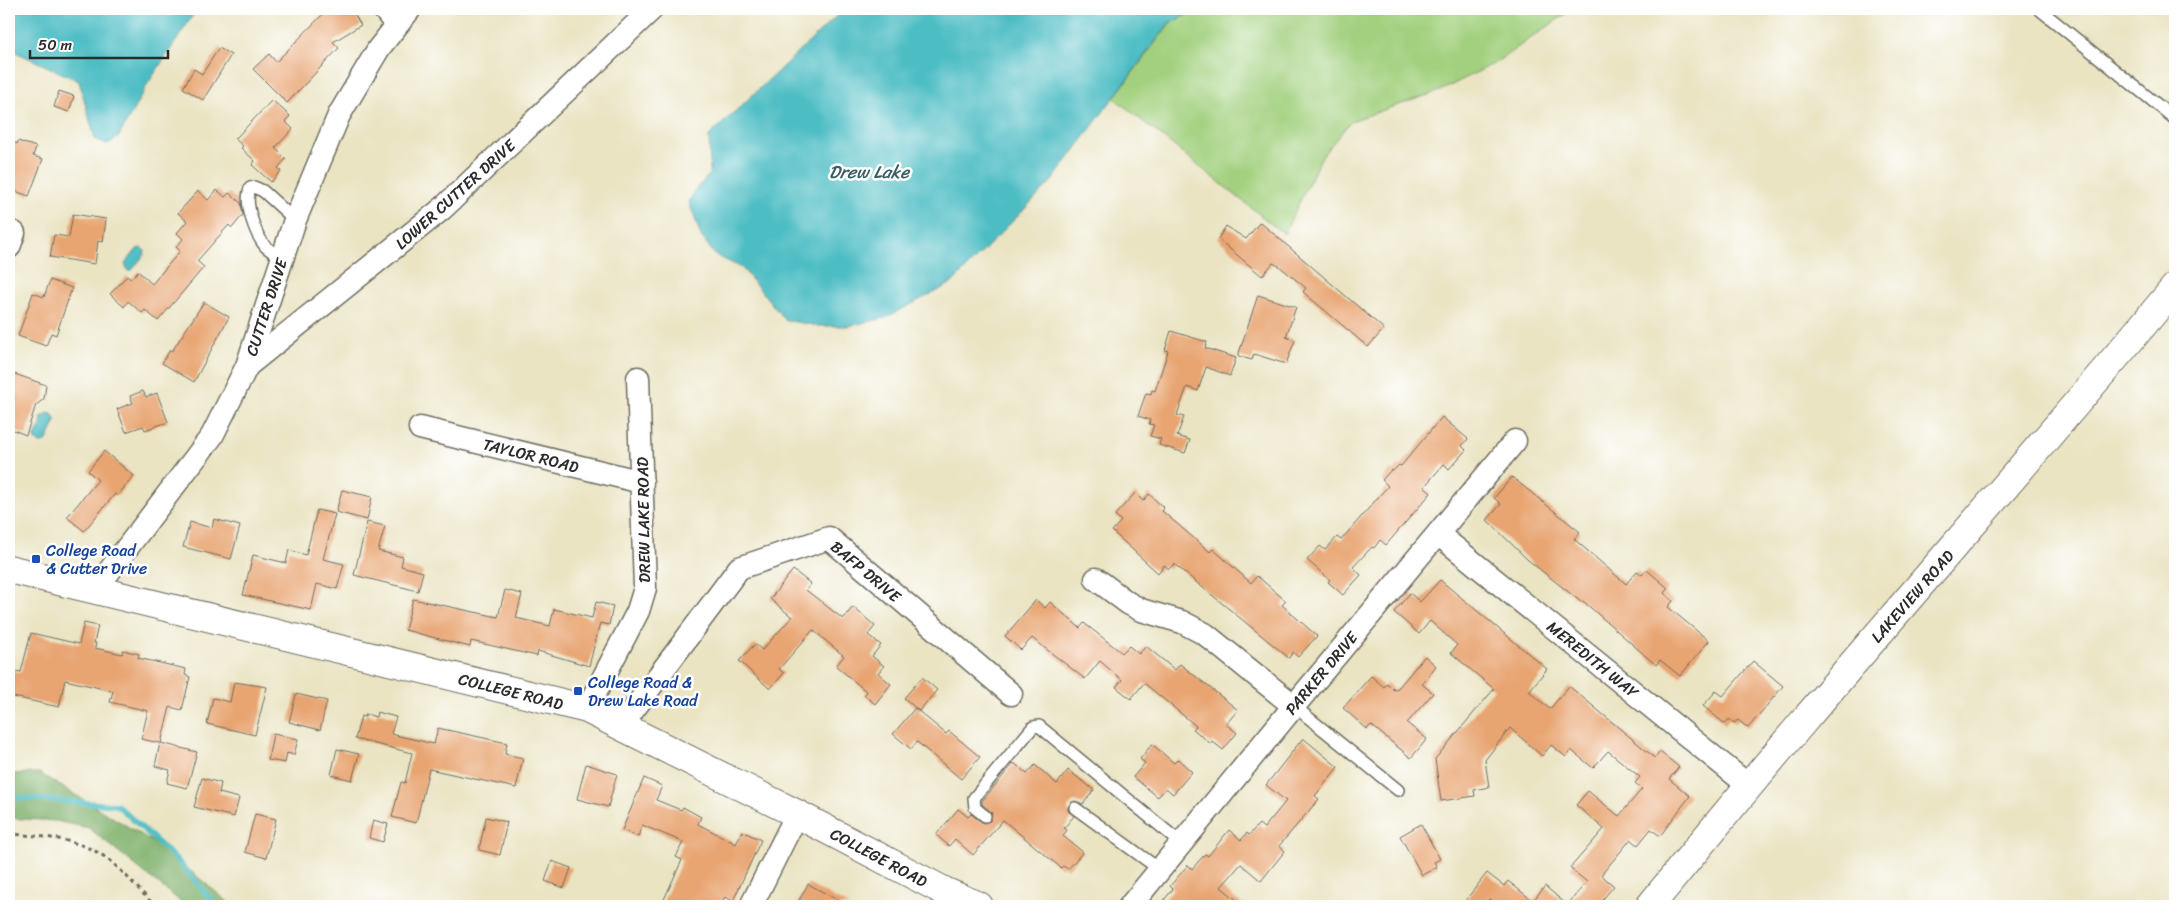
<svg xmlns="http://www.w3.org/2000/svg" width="2184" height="915" font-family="Sriracha,sans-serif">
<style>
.green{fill:#a2d07e;stroke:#667e54}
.forest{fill:#81b26d;stroke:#566e4c}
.water{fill:#4ebdc4;stroke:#3c7478}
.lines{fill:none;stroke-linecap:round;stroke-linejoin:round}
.stream{stroke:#4ebdc4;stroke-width:5.5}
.building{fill:#e8a471}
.service-casing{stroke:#6e6c60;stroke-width:14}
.minor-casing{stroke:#6e6c60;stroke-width:25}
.tertiary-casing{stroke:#6e6c60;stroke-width:30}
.path{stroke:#6e6c60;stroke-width:3;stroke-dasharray:4 4;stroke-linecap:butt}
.service{stroke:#fff;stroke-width:11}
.minor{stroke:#fff;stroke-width:22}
.tertiary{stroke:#fff;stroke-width:28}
.transit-dot{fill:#1a4fb4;stroke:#fff;stroke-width:2}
.labels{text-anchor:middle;stroke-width:5;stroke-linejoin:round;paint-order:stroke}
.street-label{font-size:16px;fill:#2b2b2b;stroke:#fff}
.transit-label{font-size:16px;fill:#164399;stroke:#fff;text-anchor:start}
.water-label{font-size:18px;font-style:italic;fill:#375e61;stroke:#fff}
</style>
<rect width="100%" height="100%" fill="#fff"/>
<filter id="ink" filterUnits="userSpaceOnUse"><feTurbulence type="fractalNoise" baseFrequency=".02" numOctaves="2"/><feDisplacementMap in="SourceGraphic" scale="10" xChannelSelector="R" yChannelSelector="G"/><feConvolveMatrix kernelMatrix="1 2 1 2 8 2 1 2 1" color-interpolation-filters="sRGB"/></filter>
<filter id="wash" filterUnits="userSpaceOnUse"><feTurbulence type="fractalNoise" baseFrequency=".0096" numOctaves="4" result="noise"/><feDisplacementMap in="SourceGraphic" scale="20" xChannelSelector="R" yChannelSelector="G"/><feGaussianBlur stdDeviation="1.12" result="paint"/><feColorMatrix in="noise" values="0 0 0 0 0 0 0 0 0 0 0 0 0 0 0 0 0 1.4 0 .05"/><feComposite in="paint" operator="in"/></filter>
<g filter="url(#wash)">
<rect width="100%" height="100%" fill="#eae4c3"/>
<!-- green -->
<polygon class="green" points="1199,9 1573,9 1495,63 1440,91 1351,121 1322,156 1284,234 1114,98 1170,23"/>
<!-- forest -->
<polygon class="forest" points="39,773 160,846 233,906 186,906 89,828 56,821 9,818 9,774"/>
<!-- water -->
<g class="water">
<polygon points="9,9 197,9 147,85 118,138 107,144 95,139 79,81 9,49"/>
<polygon points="844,9 1199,9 1169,23 1051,182 952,283 885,318 848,326 818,326 785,320 742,268 715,255 701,236 689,202 694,191 710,174 709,136"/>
<polygon points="141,248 145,251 144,255 132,270 128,271 125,264 137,249"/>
<polygon points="48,413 52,414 56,421 46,442 41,443 36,441 35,436 41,426 42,417"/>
</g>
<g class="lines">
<!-- stream -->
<polyline class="stream" points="9,797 117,805 176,859 217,906"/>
</g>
<g id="blocks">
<!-- building -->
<g class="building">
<polygon points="328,9 351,9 361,25 333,42 339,48 287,103 253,69 269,54 276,62"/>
<polygon points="219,48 231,55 203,100 183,88 194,69 202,74"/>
<polygon points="59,91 74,96 69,112 54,107"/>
<polygon points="272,100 290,116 285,121 293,129 275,148 286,159 278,168 281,171 271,182 252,165 255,161 241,148 243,146 235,139"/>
<polygon points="9,140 17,144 18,141 36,147 33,156 43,159 29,196 9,189"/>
<polygon points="217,190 225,197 229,193 241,203 243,215 232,228 229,225 197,261 204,267 158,321 145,310 142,313 128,301 124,307 110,294 127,276 131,279 138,271 152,284 180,251 176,247 183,239 177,233 187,221 178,213 198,191 208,200"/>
<polygon points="73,214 106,219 103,242 98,241 95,264 50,257 54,235 69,237"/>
<polygon points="1260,222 1384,329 1368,347 1303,292 1306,288 1279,266 1273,263 1262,276 1218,239 1226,226 1246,239"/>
<polygon points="50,280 72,288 56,335 51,333 46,346 18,336 33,293 44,297"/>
<polygon points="1258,295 1296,307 1286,337 1295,340 1286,364 1254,354 1252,360 1238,356"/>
<polygon points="204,302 229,317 194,382 162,363 170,350 172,351"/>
<polygon points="1171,331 1207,342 1205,348 1236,358 1230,376 1206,367 1198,391 1187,387 1177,415 1184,417 1177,436 1190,440 1185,453 1159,445 1161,439 1150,436 1154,425 1149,424 1150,420 1138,416 1146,393 1151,394 1152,390 1155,391 1168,351 1165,350"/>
<polygon points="9,372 46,385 44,399 36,405 26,435 11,429 12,426 9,425"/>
<polygon points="143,391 146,397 157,393 168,422 145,430 143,426 126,432 117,409 133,403 130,396"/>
<polygon points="1442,417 1468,439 1462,446 1466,450 1449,469 1444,464 1424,487 1431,493 1386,545 1380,540 1374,548 1372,547 1353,567 1361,575 1343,595 1328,582 1330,580 1307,560 1320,546 1325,550 1337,537 1341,540 1388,486 1382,480 1391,470 1393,471 1399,465 1401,466"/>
<polygon points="104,451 134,476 117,496 115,494 84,531 67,517 98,480 88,471"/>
<polygon points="1512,477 1580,532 1574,539 1626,584 1637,571 1642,575 1647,570 1668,588 1664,593 1673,601 1668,607 1709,641 1680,676 1660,660 1656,665 1583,601 1581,602 1528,560 1487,520 1501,504 1494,498"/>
<polygon points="342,490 372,497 367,520 336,512"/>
<polygon points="1135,493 1143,501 1149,494 1164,508 1162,511 1210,552 1213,549 1251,583 1257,576 1286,601 1282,605 1317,636 1298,657 1293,652 1289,658 1174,564 1169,569 1164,565 1158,573 1112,531 1121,521 1115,515"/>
<polygon points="317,510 335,514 323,559 344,564 337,589 317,584 311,610 243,595 253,555 286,563 289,550 306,555"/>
<polygon points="214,519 240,526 231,559 183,547 190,522 212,528"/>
<polygon points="367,522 385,526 378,551 403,557 401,566 423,572 418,591 354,575"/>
<polygon points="793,570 811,584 806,590 843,619 853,607 875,626 868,635 881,645 872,656 884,666 878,673 891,684 875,704 864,695 867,692 836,666 844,656 813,630 779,669 784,673 770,689 739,661 755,644 762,650 792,617 770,599"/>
<polygon points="1440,580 1547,669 1529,691 1550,709 1569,686 1655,758 1660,752 1679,767 1669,779 1690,796 1660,836 1651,829 1638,845 1631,839 1601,875 1614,886 1597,906 1499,906 1489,899 1483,906 1461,906 1487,873 1504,886 1508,881 1533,901 1545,886 1567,905 1587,882 1570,868 1604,829 1576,805 1588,791 1619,816 1642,789 1635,783 1640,777 1608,751 1593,768 1571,750 1566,757 1551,745 1542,756 1510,728 1485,760 1489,787 1474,790 1475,796 1441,801 1435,759 1494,689 1451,653 1457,645 1430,621 1419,634 1394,612 1410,593 1420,602"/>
<polygon points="505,590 522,594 516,618 550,626 554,609 592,618 596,602 613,606 609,625 600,623 589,666 538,651 537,656 471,641 470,647 405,630 413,599 498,617"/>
<polygon points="1036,600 1045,608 1050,602 1080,628 1084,623 1122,653 1129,646 1139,654 1146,646 1175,670 1180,664 1238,710 1226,724 1237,733 1223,750 1212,741 1211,744 1193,729 1196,726 1144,683 1131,699 1116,687 1122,680 1100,661 1085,679 1032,638 1021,650 1005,636"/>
<polygon points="84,623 98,626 94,643 96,643 95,648 122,654 123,650 139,654 138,658 186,669 185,675 190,677 182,710 170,707 161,743 197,752 187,788 167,783 170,770 155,766 160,743 141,739 148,711 110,702 113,691 65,680 59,707 9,696 9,670 21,672 31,633 79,644"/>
<polygon points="1425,656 1436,666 1422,684 1433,693 1407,723 1427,739 1411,758 1371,725 1367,729 1343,708 1371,676 1384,687 1387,683 1394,690 1398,688"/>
<polygon points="1753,661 1783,686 1748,728 1738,720 1734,723 1729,719 1725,724 1703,706 1716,691 1723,696"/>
<polygon points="922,677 937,690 919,711 904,698"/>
<polygon points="234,682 267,687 255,735 207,724 213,698 230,702"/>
<polygon points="296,694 327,701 320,730 289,722"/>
<polygon points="915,708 946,734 949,731 980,757 961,779 917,742 911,749 893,734"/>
<polygon points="377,712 396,717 391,734 434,744 438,728 507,743 505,754 523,758 516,788 429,769 416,823 392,817 401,782 405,783 412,753 355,739 361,716 365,717 366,714 376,717"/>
<polygon points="273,734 298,739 294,755 287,753 285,763 268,760"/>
<polygon points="1303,738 1338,767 1315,796 1319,799 1279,846 1285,851 1261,881 1241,864 1221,887 1244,906 1159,906 1173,889 1170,886 1188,865 1192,869 1205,854 1208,856 1229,830 1241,840 1247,833 1249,835 1259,824 1264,828 1286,801 1266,785"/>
<polygon points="1152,744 1174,763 1178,759 1192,772 1173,794 1166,788 1158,797 1133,777 1145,763 1140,759"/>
<polygon points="337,749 359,754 352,780 331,775"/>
<polygon points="1014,763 1027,774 1035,765 1057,784 1068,770 1094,790 1083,804 1075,801 1068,807 1068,811 1074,816 1064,828 1067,830 1063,836 1083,852 1068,869 1063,866 1061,868 1003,820 973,855 955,839 949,846 936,835 958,809 968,817 971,814 983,823 990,821 992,813 982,804 982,801"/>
<polygon points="586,764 617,774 608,807 577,799"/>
<polygon points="202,778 221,783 219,793 239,798 234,817 194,807"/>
<polygon points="644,778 662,786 656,800 681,810 683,807 701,817 698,824 736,844 742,831 761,840 733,901 725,897 720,906 661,906 682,860 676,857 683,842 642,825 638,837 622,830"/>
<polygon points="255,814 276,819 266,858 245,852"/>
<polygon points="486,817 507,822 500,855 479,850"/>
<polygon points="373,820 388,824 383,842 369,838"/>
<polygon points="1421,824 1440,859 1434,862 1437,867 1422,875 1400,836"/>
<polygon points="552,861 571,868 564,888 545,881"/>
<polygon points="808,884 849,906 796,906"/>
</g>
</g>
</g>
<g filter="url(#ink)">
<use href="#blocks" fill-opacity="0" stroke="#6e6c60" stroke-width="1"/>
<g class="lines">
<defs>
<g id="service">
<polyline points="377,9 393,30"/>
<polyline points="2039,9 2175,119"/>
<path d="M 282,258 C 277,255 271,251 266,247 C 255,235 244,203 250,188 L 254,187 L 263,191 L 295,220"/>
<polyline points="1294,706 1398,790"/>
<polyline points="1075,808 1159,869"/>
<polyline points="985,816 975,808 974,798 1033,727 1039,726 1181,843"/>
</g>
<g id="minor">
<polyline points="9,231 14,233 9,247"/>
<polyline points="247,366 442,209 652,9"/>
<polyline points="420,428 642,482"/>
<polyline points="1438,534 1748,785"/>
<polyline points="1096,579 1128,603 1141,610 1182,622 1205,634 1294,706"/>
<polyline points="95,590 212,436 247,366 295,220 339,115 379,48 410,9"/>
<polyline points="587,709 638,611 645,588 638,378"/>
<polyline points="622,725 739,568 829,538 1011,694"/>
<polyline points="751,906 797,814"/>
<polyline points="1130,906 1294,706 1515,441"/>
</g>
<g id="tertiary">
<polyline points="9,569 587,709 797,814 944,891 979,906"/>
<path d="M 1650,906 C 1820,696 2001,495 2175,287"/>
</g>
</defs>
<!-- service casing -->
<use href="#service" class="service-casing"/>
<!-- minor casing -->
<use href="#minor" class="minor-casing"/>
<!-- tertiary casing -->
<use href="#tertiary" class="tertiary-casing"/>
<!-- path -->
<path class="path" d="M 9,834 C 40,836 75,838 102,855 C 122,869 138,889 155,906"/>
<!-- service -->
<use href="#service" class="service"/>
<!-- minor -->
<use href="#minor" class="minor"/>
<!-- tertiary -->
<use href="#tertiary" class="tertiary"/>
</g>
</g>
<!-- markers -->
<g class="transit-dot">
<rect x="31" y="554" width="10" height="10" rx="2.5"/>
<rect x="573" y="686" width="10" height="10" rx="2.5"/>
</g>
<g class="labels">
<!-- street labels -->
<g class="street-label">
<text transform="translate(455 194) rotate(-42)" y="6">LOWER CUTTER DRIVE</text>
<text transform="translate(266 307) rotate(-72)" y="6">CUTTER DRIVE</text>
<text transform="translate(531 455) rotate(14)" y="6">TAYLOR ROAD</text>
<text transform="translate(643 520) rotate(-91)" y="6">DREW LAKE ROAD</text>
<text transform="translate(866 571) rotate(40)" y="6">BAFP DRIVE</text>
<text transform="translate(1912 596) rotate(-49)" y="6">LAKEVIEW ROAD</text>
<text transform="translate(1593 659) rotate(39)" y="6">MEREDITH WAY</text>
<text transform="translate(1321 673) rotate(-50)" y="6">PARKER DRIVE</text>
<text transform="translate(511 691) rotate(14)" y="6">COLLEGE ROAD</text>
<text transform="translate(879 857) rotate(28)" y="6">COLLEGE ROAD</text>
</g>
<!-- transit labels -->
<g class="transit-label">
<text x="46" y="556">College Road<tspan x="46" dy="18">&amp; Cutter Drive</tspan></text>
<text x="588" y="688">College Road &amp;<tspan x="588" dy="18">Drew Lake Road</tspan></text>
</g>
<!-- water labels -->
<g class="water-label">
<text x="869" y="178">Drew Lake</text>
</g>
</g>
<!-- margin -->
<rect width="2184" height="915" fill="none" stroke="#fff" stroke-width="30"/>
<!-- scale -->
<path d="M30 50v8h138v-8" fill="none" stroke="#2b2b2b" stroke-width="2.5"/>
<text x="38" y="50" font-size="15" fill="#2b2b2b" stroke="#ffffff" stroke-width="4" paint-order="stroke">50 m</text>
</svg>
